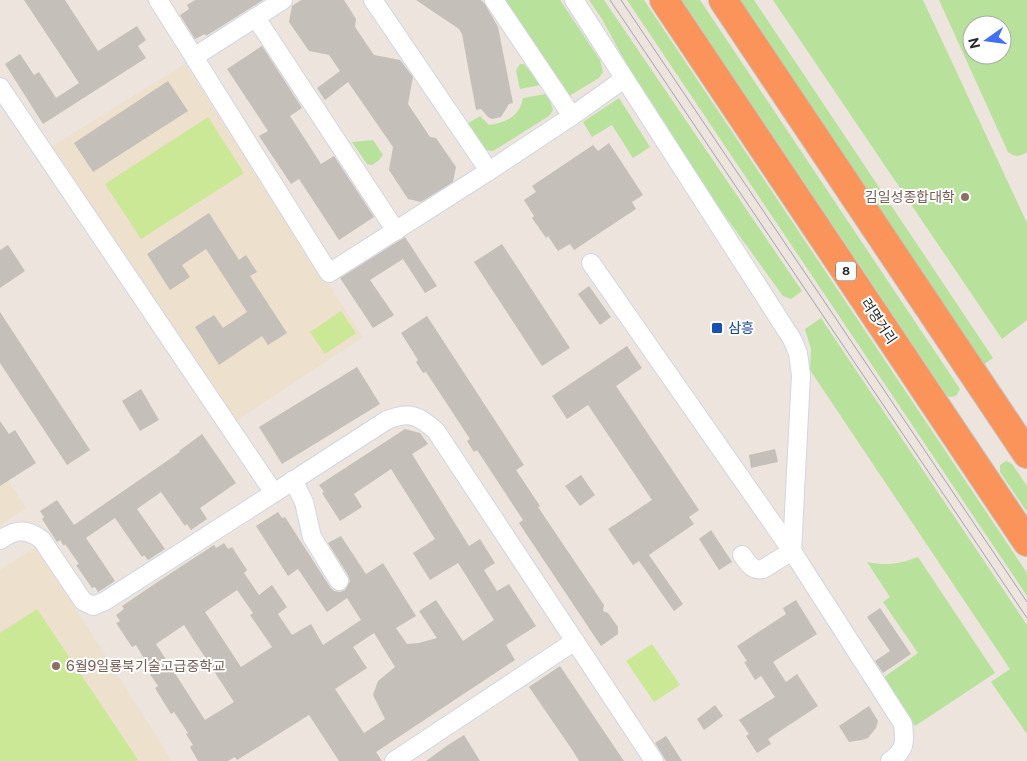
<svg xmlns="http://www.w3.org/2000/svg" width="1027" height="761" font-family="'Public Sans','Noto Sans KR',sans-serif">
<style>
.education{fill:#ede0cd}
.green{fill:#b8e19b;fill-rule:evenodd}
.pitch{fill:#cbe897}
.building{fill:#c4bfb8;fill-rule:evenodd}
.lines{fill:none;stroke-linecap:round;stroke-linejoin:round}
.street-casing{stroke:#d2d6e3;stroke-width:20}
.highway-casing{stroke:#c3c3c3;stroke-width:30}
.street{stroke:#fff;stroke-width:18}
.highway{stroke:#fa945a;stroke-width:28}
.tram{stroke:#a0a4b4;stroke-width:1}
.education-dot{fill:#8d6e63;stroke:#fff;stroke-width:2}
.transit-dot{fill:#1a4fb4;stroke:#fff;stroke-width:2}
.labels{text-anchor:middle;stroke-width:4;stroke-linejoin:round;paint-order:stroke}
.shield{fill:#fff;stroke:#6a6a6a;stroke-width:1}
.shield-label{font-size:12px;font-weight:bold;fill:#2a2a2a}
.education-label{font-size:14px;fill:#785e54;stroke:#fff;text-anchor:end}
.street-label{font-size:14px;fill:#2a2a2a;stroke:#fff}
.transit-label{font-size:14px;fill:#164399;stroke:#fff;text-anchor:start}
</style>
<rect width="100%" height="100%" fill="#ece4dd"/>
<!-- education -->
<g class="education">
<polygon points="185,64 363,337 236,421 51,147"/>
<polygon points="0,467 26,508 0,525"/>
<polygon points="36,547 172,761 0,761 0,570"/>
</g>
<!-- green -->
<g class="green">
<polygon points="505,0 560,0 600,60 603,72 599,78 569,96"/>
<polygon points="589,0 604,0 802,291 791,299 783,296 705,188 635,80 602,19"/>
<polygon points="627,0 644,0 1027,573 1027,596"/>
<polygon points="682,0 700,0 958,386 960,389 956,396 949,397 946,394"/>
<polygon points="740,0 754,0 993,358 983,365"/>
<polygon points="773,0 923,0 1027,223 1027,320 1002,339"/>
<path d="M 939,0 L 1027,0 L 1027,152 C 1020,157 1015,157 1008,152 ZM 972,25 L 1002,25 L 1002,55 L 972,55 Z"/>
<polygon points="520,64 524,64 541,85 520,89 516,71"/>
<path d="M 546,94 L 550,101 L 553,110 L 549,116 L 493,151 L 485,150 L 467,124 L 480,116 L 489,125 C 506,123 520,116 523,98 Z"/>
<polygon points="619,98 650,147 633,158 612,125 592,137 583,122"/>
<polygon points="373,140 383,155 378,161 372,165 367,164 352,142"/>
<polygon points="821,318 1027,625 1027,734 991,682 1010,669 810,370 811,349 805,329"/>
<polygon points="1006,461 1012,464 1027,486 1027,512 1000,472 1000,465"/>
<path d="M 918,557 L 995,673 L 915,726 L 883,678 L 918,653 L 883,602 L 890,597 L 867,562 C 886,566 900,564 918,557 Z"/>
</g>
<!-- pitch -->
<g class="pitch">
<polygon points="208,117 244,173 141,239 105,184"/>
<polygon points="341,311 356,333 325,354 310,332"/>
<polygon points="37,609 138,760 136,761 0,761 0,633"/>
<polygon points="652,644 680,685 654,702 626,661"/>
</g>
<!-- building -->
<g class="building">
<polygon points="24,0 65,0 98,51 137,26 146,40 138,46 146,58 43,124 5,64 20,54 34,75 39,72 56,98 79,83"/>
<polygon points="195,0 263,0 206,36 205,34 195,39 180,15 189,9 187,5"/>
<polygon points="301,0 344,0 356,19 355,27 374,55 400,60 413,77 408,104 430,137 436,138 456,167 453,182 421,202 408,199 389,170 393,147 348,82 325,100 317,88 340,71 329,55 309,51 289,22 292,6"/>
<polygon points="416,0 481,0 485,4 498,27 513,103 509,104 501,117 492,119 488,117 481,109 476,110 462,34 459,29"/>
<polygon points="262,46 302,108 290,116 321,164 334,156 374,217 339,240 299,179 291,184 259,136 268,131 227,69"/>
<polygon points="168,81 188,111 93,172 74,143"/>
<polygon points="609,143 643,195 632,202 636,209 574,250 570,244 558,251 548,236 546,238 532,218 534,216 524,200 536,192 532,186 593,145 598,151"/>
<polygon points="209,213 239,260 246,255 257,272 250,276 287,333 268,345 262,336 219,365 195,327 214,315 223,328 247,312 206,249 182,265 190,277 170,290 147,254"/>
<polygon points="405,237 437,286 425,293 403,259 370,280 394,315 373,328 340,278"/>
<polygon points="502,244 570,348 542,366 474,262"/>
<polygon points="8,245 25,271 0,288 0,250"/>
<polygon points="589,286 611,317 600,325 578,294"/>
<polygon points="0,312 90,450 67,465 0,363"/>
<polygon points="427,316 524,465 516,470 540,506 538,507 604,605 603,611 608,613 618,627 618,634 601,646 519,523 523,520 498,482 477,450 474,452 467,441 470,439 426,372 423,373 416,362 418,360 401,333"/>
<polygon points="627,346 642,368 616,386 699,510 689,517 694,524 649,555 683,604 674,611 639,561 633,565 608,529 652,500 588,405 567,419 552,396"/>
<polygon points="357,367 380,404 282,464 259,427"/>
<polygon points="141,389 159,420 140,431 122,401"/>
<polygon points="0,421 9,434 15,430 36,463 0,486"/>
<path d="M 405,429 L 420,433 L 428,444 L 412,454 L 469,546 L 480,539 L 495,563 L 484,570 L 497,591 L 509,584 L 536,626 L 506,645 L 515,660 L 376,752 L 382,761 L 339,761 L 309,715 L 237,760 L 235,757 L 228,761 L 198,761 L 190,747 L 193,745 L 186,734 L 188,733 L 174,712 L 171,714 L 155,688 L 158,686 L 148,671 L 151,670 L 136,645 L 132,647 L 116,623 L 120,621 L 116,615 L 124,609 L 122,606 L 171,573 L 214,545 L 216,548 L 224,543 L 228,549 L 232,547 L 247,570 L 244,573 L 259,595 L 272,585 L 287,607 L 278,614 L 292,635 L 311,624 L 323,645 L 361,620 L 347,598 L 327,612 L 298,569 L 288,576 L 256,526 L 278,512 L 282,518 L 285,517 L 330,587 L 334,591 L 340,592 L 345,590 L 350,581 L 348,575 L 328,543 L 341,536 L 366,574 L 383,563 L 416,616 L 396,628 L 407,644 L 419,643 L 437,638 L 419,611 L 436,600 L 463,641 L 494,620 L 458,563 L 430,580 L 413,553 L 435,539 L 391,469 L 354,494 L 362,507 L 340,521 L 322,493 L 324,492 L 319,485 ZM 237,590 L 253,613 L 250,615 L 272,647 L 241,667 L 205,612 ZM 184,625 L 234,702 L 205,720 L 156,644 ZM 374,633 L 395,667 L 378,681 L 373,695 L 385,719 L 364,733 L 335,689 L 367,668 L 353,647 Z"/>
<polygon points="202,434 236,483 200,508 207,519 191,530 187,524 185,526 161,492 137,509 165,549 148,560 144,555 142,557 115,518 86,538 115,581 98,592 95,587 92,588 76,565 79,564 65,544 64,546 60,540 57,542 42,519 44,517 40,511 57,500 74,525 180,452 179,451"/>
<polygon points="775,449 778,462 751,468 749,455"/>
<polygon points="581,475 595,495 580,506 565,486"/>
<polygon points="711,530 732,562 719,570 699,539"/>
<polygon points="796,600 817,634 773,662 786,682 797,674 818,706 768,739 771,744 757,753 746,736 749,734 739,720 775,697 761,676 755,680 744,662 747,661 737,646 786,614 783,608"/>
<polygon points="880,608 911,654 883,673 875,661 890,651 867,617"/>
<polygon points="560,666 603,730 624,761 579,761 573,751 529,687"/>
<polygon points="715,705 723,716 704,730 697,719"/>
<polygon points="869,706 878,721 876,728 868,738 862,740 849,742 839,726"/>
<polygon points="464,735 480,761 426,761 448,745"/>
<polygon points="666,736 682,761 666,761 655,743"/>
</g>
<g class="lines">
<defs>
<g id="street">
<polyline points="158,0 194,57"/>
<polyline points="283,0 194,57 329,273 489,171 572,116"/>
<polyline points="373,0 489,171"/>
<polyline points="494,0 572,116 624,79"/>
<path d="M 574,0 L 792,339 L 798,353 L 801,375 L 792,551 L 763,569 C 752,571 749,564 742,555"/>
<polyline points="256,18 396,231"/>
<path d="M 0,87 L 274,493 L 387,420 C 410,411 418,415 436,431 L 654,761"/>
<path d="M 591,263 L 792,551 L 903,724 C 905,742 906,750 890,761"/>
<polyline points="293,480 304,502 312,537 339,581"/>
<path d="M 0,540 C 16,529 26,528 42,540 L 83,601 L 93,606 L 105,601 L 274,493"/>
<polyline points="394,761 575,641"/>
</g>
<g id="highway">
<polyline points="664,0 1027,542"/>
<polyline points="723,0 1027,454"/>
</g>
</defs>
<!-- street casing -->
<use href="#street" class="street-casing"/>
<!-- highway casing -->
<use href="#highway" class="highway-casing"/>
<!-- street -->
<use href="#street" class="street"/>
<!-- highway -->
<use href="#highway" class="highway"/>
<!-- tram -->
<g class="tram">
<polyline points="610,0 1027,618"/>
<polyline points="621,0 1027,602"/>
</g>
</g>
<!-- markers -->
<g class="education-dot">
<circle cx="965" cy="197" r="5"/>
<circle cx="56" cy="666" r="5"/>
</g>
<rect class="transit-dot" x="711" y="322" width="12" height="12" rx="2.5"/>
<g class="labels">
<!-- shield labels -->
<rect class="shield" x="836" y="261.5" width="20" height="19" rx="4"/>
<g class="shield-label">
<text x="846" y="275">8</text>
</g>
<!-- education labels -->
<g class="education-label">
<text x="955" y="202">김일성종합대학</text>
<text x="66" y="671" text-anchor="start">6월9일룡북기술고급중학교</text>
</g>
<!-- street labels -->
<g class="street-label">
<text transform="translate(879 321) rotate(56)" y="5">려명거리</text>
</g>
<!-- transit labels -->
<g class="transit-label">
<text x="728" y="333">삼흥</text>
</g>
</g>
<!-- north arrow -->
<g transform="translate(987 40) rotate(256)"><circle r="24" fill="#ffffff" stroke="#aaaaaa"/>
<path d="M0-4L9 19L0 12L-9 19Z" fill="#416ff5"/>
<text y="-8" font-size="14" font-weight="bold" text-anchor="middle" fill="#2a2a2a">N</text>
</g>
</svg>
